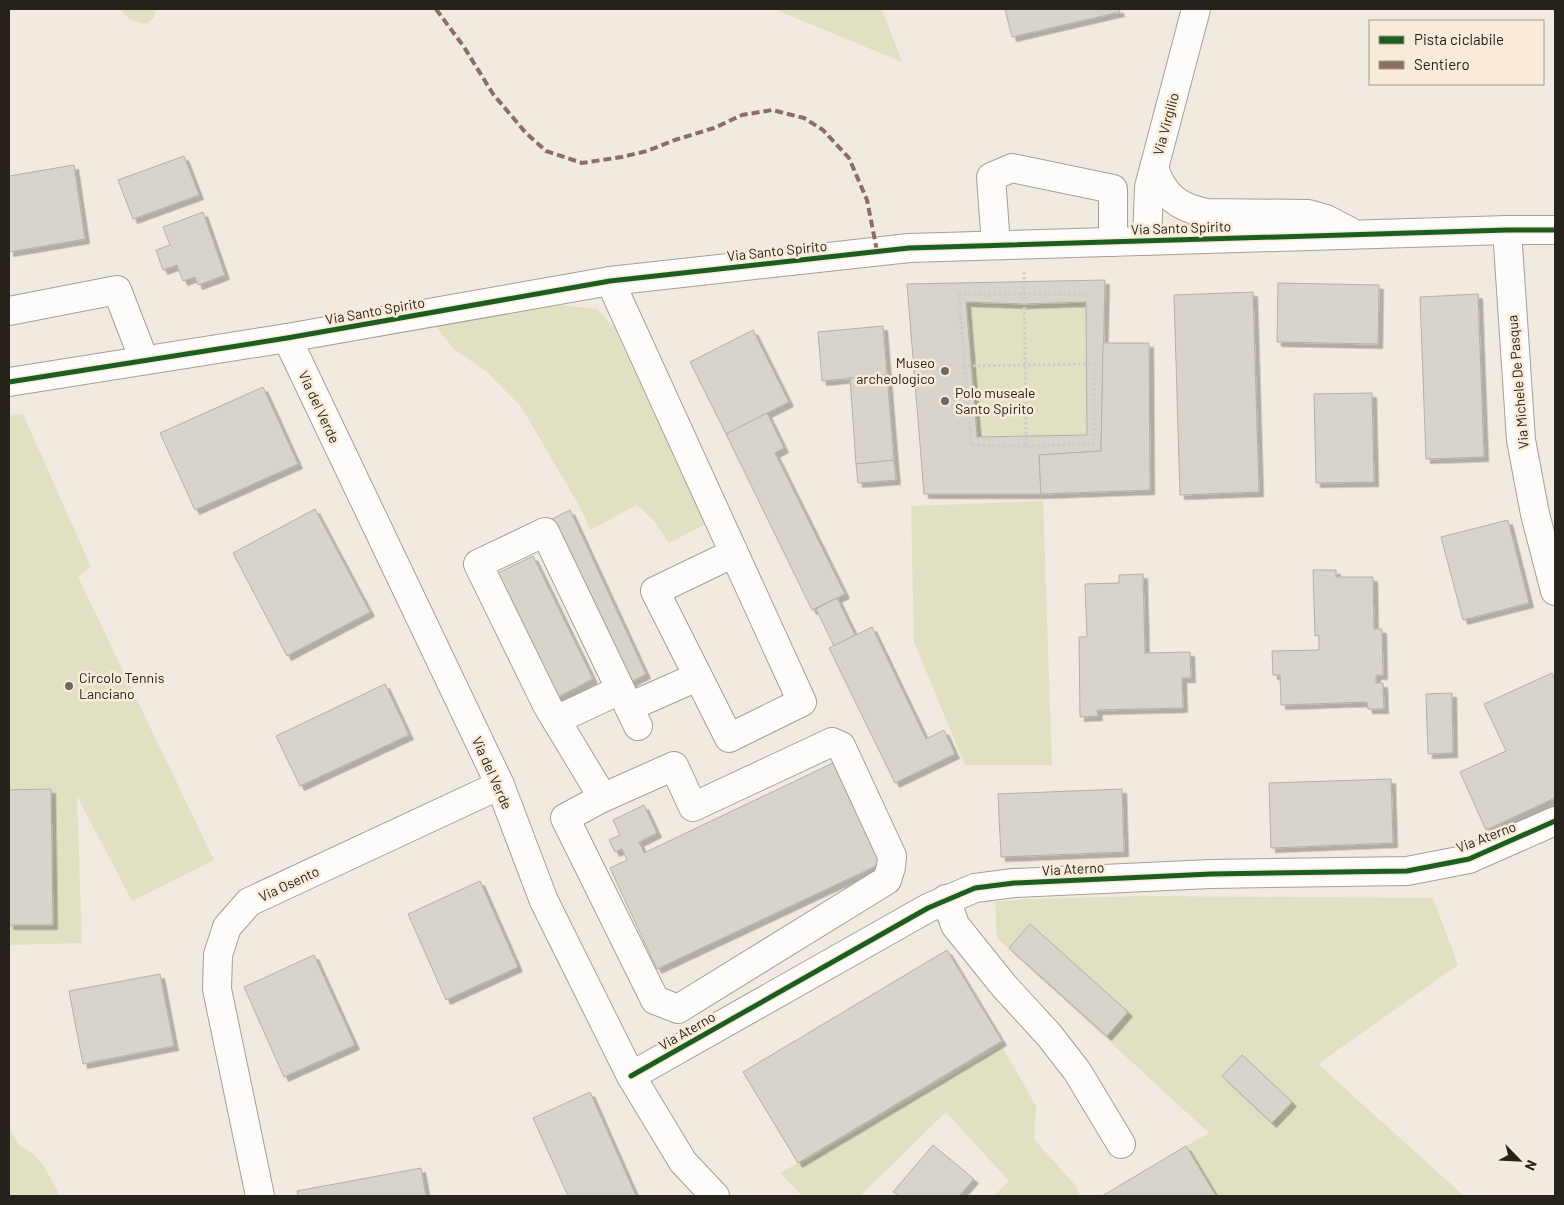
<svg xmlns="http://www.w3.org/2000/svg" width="1564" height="1205" font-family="Barlow,sans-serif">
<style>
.green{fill:#e1e0c3}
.building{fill:#d8d3cb;stroke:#b5b0a8;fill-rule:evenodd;filter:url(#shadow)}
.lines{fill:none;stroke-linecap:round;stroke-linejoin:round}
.minor-casing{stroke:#a5a098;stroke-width:30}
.path{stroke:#ceccc9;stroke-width:3;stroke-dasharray:2.5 2.5;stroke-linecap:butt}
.minor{stroke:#fdfcfa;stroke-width:28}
.quiet{stroke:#8d6e63;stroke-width:4;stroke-dasharray:8 4;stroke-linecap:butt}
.cycleway-casing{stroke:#f8ebd9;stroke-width:8}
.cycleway{stroke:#1b5e20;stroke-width:5}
.poi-dot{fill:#6e6860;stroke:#f8ebd9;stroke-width:2}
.labels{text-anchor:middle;stroke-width:5;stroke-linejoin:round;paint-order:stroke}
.street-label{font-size:14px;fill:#27221b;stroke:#f8ebd9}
.poi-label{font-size:14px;fill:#27221b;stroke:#f8ebd9;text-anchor:start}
</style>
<defs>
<filter id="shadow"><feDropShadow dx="4.5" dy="4.5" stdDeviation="0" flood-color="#0004"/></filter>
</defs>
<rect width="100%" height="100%" fill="#f1eae0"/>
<!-- green -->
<g class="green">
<path d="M 120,9 L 157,9 L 154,17 L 148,23 C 136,24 127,19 120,9 Z"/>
<polygon points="777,9 882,9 902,62 781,12"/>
<polygon points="966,302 1024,304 1086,302 1087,435 977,437"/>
<polygon points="558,305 597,309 614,327 654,414 712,521 669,543 654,521 637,505 590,530 581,509 522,408 488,373 454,349 432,322"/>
<polygon points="23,414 91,567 78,577 214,860 132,901 77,796 82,943 9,945 9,416"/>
<polygon points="1043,501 1052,765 965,765 914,642 911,506"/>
<polygon points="1144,896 1433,898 1458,965 1318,1064 1464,1196 1216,1196 1186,1146 1209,1133 997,938 995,902 1026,899"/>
<polygon points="1002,1046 1036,1106 1034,1139 1076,1186 1080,1196 994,1196 1009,1181 946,1112 860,1196 802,1196 780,1173 798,1163 799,1165"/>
<polygon points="9,1129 19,1145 33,1154 44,1166 60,1196 9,1196"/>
</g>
<!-- building -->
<g class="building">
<polygon points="1005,9 1119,9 1120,12 1012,37"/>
<polygon points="184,156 199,195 133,219 118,180"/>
<polygon points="74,165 85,239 9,252 9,176"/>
<polygon points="203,212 225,275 198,285 195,277 183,281 177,265 163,270 156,250 170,245 163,227"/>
<path d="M 1105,280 L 1101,451 L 1039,455 L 1041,494 L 924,494 L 907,284 ZM 966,302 L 1024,304 L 1086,302 L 1087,435 L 977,437 Z"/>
<polygon points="1278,283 1379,285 1378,344 1277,342"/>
<polygon points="1253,292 1259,492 1180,495 1174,295"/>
<polygon points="1478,294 1484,457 1426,459 1420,297"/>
<polygon points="883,326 887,375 822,381 818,332"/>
<polygon points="753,330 789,402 726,434 690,362"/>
<polygon points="1103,343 1149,343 1150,490 1041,494 1039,455 1101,451"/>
<polygon points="887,375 894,460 856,464 850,378"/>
<polygon points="263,387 298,464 195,510 160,433"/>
<polygon points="1372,393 1374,482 1316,483 1314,394"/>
<polygon points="767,413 784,448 775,453 845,594 812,610 726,434"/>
<polygon points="894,460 896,480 858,483 856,464"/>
<polygon points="315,509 370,612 287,656 233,553"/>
<polygon points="570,510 646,674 629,683 552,519"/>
<polygon points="1508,520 1529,603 1463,620 1441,537"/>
<polygon points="533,556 593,679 556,698 496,574"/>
<polygon points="1313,570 1336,570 1336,577 1373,577 1374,629 1382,629 1383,675 1376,675 1376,683 1383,683 1384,709 1368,709 1367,702 1281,705 1280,675 1273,675 1272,651 1319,650 1319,635 1315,636"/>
<polygon points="1143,574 1145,653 1190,652 1191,678 1182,678 1183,708 1097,710 1098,716 1080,717 1079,637 1087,637 1085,584 1119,583 1119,575"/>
<polygon points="837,598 855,635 834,646 816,609"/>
<polygon points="872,627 926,739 944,730 955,754 895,783 829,648"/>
<polygon points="1552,673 1555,680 1555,798 1486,830 1460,772 1506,751 1484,704"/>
<polygon points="385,684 409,735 300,786 276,736"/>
<polygon points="1452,693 1453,753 1428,754 1426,694"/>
<polygon points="833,763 880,864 657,969 610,868 627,860 622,849 615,852 609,840 620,835 613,820 644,805 657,833 639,842 644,853"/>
<polygon points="1391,779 1393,843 1271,848 1269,783"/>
<polygon points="51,789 53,925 9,925 9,790"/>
<polygon points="1122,789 1124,852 1001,857 998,794"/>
<polygon points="480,881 518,967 446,1000 408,914"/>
<polygon points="1030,924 1128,1012 1107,1036 1009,948"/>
<polygon points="947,950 1002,1041 798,1163 743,1072"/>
<polygon points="314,955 355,1045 284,1077 244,987"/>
<polygon points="160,974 174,1046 83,1064 69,991"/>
<polygon points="1242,1055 1292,1102 1272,1123 1222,1076"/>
<polygon points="590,1092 636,1196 568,1196 533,1118"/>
<polygon points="933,1145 974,1179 959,1196 899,1196 893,1192"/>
<polygon points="1186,1146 1216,1196 1102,1196"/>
<polygon points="421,1168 426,1196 298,1196 297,1191"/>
</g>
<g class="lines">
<defs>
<g id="minor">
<path d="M 1154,168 C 1163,195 1178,208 1207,213 L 1308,214 L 1326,219 L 1349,231"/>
<polyline points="1507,230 1521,440 1535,514 1555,591"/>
<polyline points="1147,241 1149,187 1196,9"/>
<polyline points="996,245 991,177 1012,168 1113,189 1113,242"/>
<polyline points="610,281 802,702 729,738 655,591 734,553"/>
<polyline points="9,311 117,290 144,360"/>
<polyline points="287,338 500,785 544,901 631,1076 683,1162 715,1196"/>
<polyline points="9,382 287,338 610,281 909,248 1507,230 1555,230"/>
<polyline points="629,707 697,677"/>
<polyline points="556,720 620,690"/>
<polygon points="832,742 841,746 892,856 891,867 887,880 678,1009 655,1000 565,818 600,799 674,766 693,807"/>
<polyline points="600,799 597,788 547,705 478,564 545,532 638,726"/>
<polyline points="946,899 955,925 1004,986 1049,1035 1077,1071 1121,1144"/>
<polyline points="631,1076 928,908 975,888 1014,883 1211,874 1407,871 1469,859 1555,821"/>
<polyline points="260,1196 217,989 218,955 227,927 249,902 500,785"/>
</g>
</defs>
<!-- minor casing -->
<use href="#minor" class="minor-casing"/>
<!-- path -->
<g class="path">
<polyline points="1024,272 1026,446"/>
<polyline points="963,366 1094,364 1094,444 1026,446 971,445 959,294 1085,294"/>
</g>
<!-- minor -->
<use href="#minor" class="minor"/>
<!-- quiet -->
<polyline class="quiet" points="436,9 464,47 493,94 526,133 546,151 582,163 622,157 647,151 675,140 714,128 742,115 772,110 804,118 823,130 849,158 867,200 877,251"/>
<defs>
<g id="cycleway">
<polyline points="9,382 287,338 610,281 909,248 1507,230 1555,230"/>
<polyline points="631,1076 928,908 975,888 1014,883 1211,874 1407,871 1469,859 1555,821"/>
</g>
</defs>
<!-- cycleway casing -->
<use href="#cycleway" class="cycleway-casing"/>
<!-- cycleway -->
<use href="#cycleway" class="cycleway"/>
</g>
<!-- markers -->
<g class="poi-dot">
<circle cx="945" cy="371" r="5"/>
<circle cx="945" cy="401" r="5"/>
<circle cx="69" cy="686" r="5"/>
</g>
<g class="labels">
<!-- street labels -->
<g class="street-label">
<text transform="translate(1166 124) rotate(-75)" y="5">Via Virgilio</text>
<text transform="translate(1181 228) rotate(-2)" y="5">Via Santo Spirito</text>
<text transform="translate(777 251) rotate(-6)" y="5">Via Santo Spirito</text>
<text transform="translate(375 311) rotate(-10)" y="5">Via Santo Spirito</text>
<text transform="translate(1518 382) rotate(-95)" y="5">Via Michele De Pasqua</text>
<text transform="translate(319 407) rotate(65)" y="5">Via del Verde</text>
<text transform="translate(492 773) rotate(66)" y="5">Via del Verde</text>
<text transform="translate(1486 837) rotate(-21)" y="5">Via Aterno</text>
<text transform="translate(1073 869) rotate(-3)" y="5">Via Aterno</text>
<text transform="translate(289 884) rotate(-25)" y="5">Via Osento</text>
<text transform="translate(687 1031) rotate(-30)" y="5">Via Aterno</text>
</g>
<!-- poi labels -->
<g class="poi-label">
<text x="935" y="368" text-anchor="end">Museo<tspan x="935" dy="16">archeologico</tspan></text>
<text x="955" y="398">Polo museale<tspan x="955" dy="16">Santo Spirito</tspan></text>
<text x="79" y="683">Circolo Tennis<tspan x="79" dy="16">Lanciano</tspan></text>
</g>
</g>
<!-- border -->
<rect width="1564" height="1205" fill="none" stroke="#27221b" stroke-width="20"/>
<!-- legend -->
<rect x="1369" y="20" width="175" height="65" fill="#f8ebd9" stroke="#a49b8d"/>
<rect x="1379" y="36" width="25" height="8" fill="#1b5e20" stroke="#a49b8d"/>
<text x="1414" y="45" font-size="15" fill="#27221b">Pista ciclabile</text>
<rect x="1379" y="61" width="25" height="8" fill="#8d6e63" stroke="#a49b8d"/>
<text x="1414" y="70" font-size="15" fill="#27221b">Sentiero</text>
<!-- north arrow -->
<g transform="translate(1519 1160) rotate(114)" stroke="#f8ebd9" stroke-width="4" paint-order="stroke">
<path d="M0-4L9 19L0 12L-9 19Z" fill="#27221b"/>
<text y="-8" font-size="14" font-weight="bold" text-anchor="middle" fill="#27221b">N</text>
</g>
</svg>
